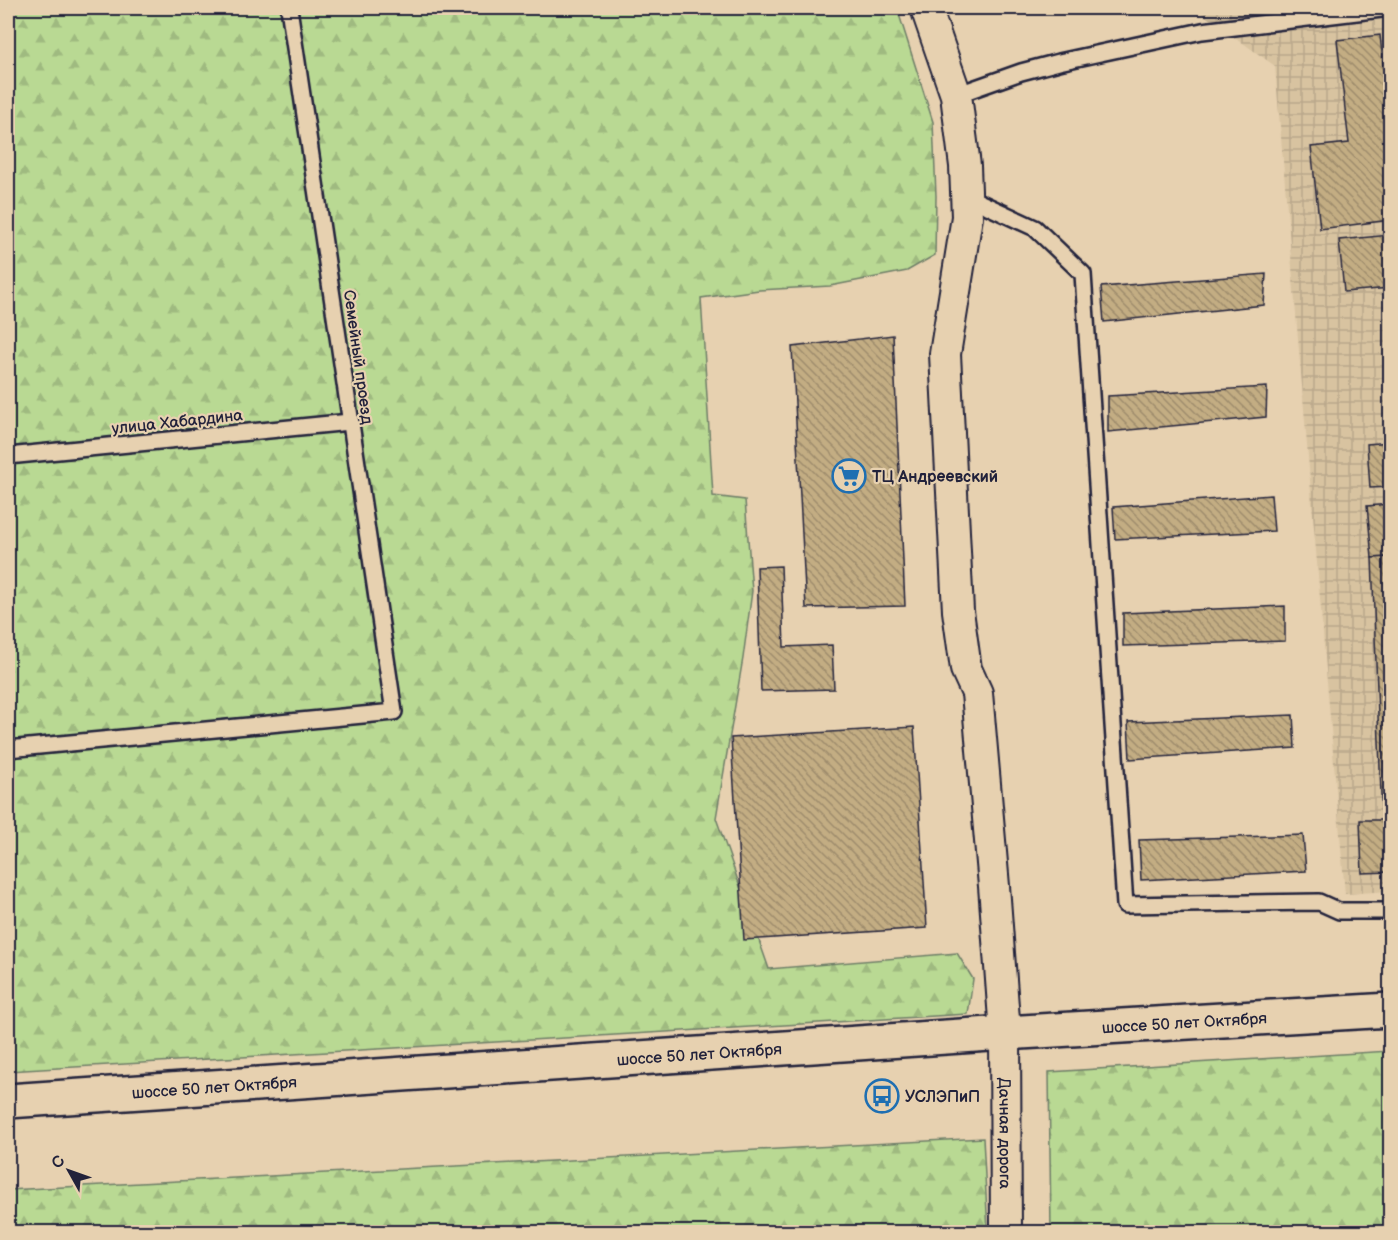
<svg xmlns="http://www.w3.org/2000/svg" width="1398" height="1240" font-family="'Balsamiq Sans',sans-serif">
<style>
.industrial{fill:url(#industrial-grid)}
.forest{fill:url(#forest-firs);stroke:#6e7e67;stroke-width:1.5}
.building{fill:url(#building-back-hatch);stroke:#22223b;stroke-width:1.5}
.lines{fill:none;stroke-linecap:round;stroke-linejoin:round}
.lane-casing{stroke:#22223b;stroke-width:20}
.street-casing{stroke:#22223b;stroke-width:34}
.secondary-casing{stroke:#22223b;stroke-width:38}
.lane{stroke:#e7d1b0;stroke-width:15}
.street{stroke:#e7d1b0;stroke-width:30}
.secondary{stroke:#e7d1b0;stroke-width:33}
.labels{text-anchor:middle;stroke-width:4.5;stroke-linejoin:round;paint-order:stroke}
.street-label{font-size:16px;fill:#22223b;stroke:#e7d1b0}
.poi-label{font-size:16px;font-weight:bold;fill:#22223b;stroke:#e7d1b0;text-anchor:start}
</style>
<defs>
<pattern id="industrial-grid" width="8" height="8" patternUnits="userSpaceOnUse" patternTransform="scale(1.5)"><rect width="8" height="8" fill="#d8c3a0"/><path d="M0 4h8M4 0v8" fill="none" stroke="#b9a78b"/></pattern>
<pattern id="forest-firs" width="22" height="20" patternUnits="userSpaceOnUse" patternTransform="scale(1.5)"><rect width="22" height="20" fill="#b9d993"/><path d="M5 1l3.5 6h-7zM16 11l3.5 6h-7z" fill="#9fba80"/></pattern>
<pattern id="building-back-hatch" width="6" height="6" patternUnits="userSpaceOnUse" patternTransform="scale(1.5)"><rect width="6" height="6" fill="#c3ad83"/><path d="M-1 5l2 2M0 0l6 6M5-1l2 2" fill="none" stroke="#9e8c6c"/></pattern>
</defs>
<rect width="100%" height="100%" fill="#e7d1b0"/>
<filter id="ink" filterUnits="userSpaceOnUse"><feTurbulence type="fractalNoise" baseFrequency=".0167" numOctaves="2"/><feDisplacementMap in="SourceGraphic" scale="12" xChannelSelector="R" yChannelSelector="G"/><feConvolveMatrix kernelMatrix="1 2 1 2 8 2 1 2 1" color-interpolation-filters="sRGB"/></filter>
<g filter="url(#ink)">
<!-- industrial -->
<polygon class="industrial" points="1194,8 1390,8 1390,891 1345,894 1275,66"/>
<!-- forest -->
<g class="forest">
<polygon points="8,8 897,8 933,122 936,196 935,255 907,271 830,286 759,290 701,298 713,496 745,500 752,591 743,658 716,818 769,969 957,953 973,979 968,1014 8,1071"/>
<polygon points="1390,1051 1390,1232 1051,1232 1049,1072"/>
<polygon points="983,1138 988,1232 8,1232 8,1190"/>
</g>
<!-- building -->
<g class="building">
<polygon points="1380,35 1390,126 1390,220 1320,229 1311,147 1349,143 1337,40"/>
<polygon points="1390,235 1390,288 1344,292 1339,240"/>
<polygon points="1266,274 1264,305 1104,322 1101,287"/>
<polygon points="893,335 905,606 806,608 792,347"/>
<polygon points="1267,387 1266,417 1108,432 1108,396"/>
<polygon points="1390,442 1390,487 1370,488 1367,444"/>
<polygon points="1271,495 1274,531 1115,539 1113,507"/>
<polygon points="1390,504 1390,557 1372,558 1367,506"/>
<polygon points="1390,557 1390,820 1382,820 1372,558"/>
<polygon points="781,566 784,647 832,645 834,689 761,691 757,567"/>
<polygon points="1285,606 1285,641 1123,646 1123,613"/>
<polygon points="1293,715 1295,748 1130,759 1128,722"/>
<polygon points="914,727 927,928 744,940 731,738"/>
<polygon points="1360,820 1390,820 1390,872 1362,873"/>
<polygon points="1303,835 1306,871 1141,880 1139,840"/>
</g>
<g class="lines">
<defs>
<g id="lane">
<polyline points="956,95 1021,72 1059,62 1202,31 1390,8"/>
<polyline points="966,196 1035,228 1083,274 1125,905 1319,902 1339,911 1390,911"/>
<polyline points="8,456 350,422"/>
<polyline points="8,749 394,712 289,8"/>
</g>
<g id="street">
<path id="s1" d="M 926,8 L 956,95 L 965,166 L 967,217 L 945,354 L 958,611 L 966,669 L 977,693 L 994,886 L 1005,1033 L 1006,1232"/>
</g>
<g id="secondary">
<path id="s2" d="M 8,1101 L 1005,1033 L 1390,1010"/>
</g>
</defs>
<!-- lane casing -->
<use href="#lane" class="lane-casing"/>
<!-- street casing -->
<use href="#street" class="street-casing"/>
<!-- secondary casing -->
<use href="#secondary" class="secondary-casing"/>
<!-- lane -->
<use href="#lane" class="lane"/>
<!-- street -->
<use href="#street" class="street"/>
<!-- secondary -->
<use href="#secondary" class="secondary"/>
</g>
</g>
<!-- icons -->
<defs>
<symbol id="supermarket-ring" viewBox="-11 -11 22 22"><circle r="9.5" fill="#e7d1b0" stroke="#1f6fb2" stroke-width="1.5"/><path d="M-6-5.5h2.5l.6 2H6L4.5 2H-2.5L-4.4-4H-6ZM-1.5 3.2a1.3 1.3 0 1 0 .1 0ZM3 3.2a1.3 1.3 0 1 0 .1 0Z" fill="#1f6fb2"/></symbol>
<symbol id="bus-ring" viewBox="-11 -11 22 22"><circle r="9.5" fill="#e7d1b0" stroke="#1f6fb2" stroke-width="1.5"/><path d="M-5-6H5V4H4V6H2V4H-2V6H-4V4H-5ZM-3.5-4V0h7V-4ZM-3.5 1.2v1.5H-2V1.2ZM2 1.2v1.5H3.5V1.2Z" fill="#1f6fb2"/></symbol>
</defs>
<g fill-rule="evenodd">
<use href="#supermarket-ring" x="830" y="457" width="38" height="38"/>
<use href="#bus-ring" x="863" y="1077" width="38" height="38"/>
</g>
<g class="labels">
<!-- street labels -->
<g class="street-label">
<text transform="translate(359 357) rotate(82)" y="6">Семейный проезд</text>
<text transform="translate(177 421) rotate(-6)" y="6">улица Хабардина</text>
<text dy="6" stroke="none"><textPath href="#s2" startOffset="1179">шоссе 50 лет Октября</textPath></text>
<text dy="6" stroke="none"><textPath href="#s2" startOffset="693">шоссе 50 лет Октября</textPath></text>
<text dy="6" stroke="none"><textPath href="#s2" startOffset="207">шоссе 50 лет Октября</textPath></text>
<text dy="6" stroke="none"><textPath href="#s1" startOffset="1137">Дачная дорога</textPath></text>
</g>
<!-- poi labels -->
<g class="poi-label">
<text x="872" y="482">ТЦ Андреевский</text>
<text x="905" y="1102">УСЛЭПиП</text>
</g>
</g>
<!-- margin -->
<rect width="1398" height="1240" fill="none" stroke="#e7d1b0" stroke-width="30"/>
<rect x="15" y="15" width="1368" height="1210" fill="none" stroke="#22223b" stroke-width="2" filter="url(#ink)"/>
<!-- north arrow -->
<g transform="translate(69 1171) rotate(310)" stroke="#e7d1b0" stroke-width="4.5" paint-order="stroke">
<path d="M0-4.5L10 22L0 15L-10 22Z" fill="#22223b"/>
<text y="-9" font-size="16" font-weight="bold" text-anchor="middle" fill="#22223b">С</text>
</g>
</svg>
